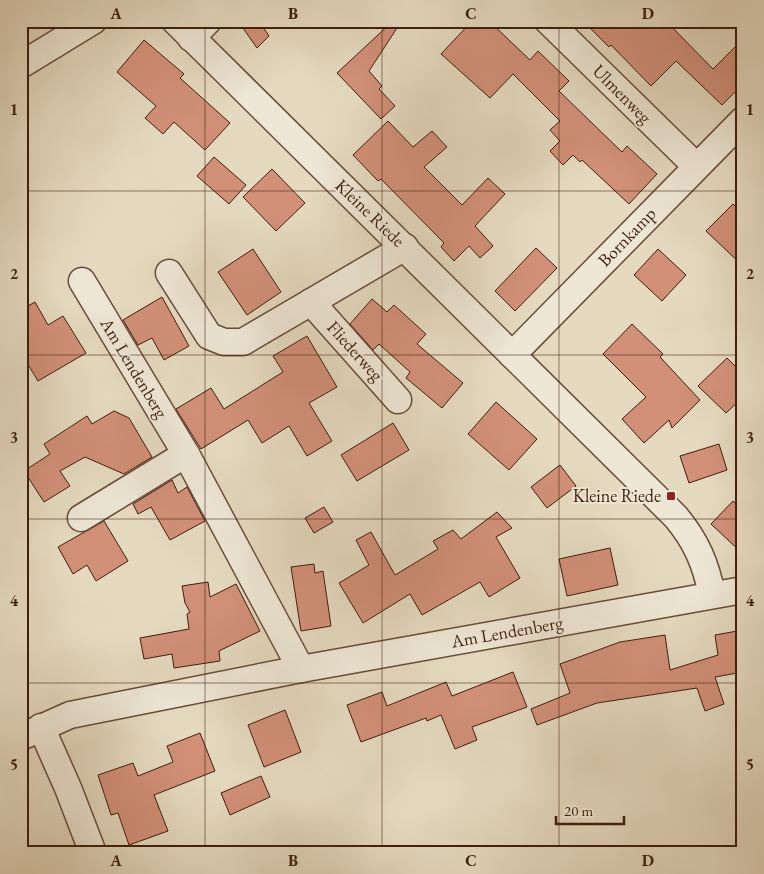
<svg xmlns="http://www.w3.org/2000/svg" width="764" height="874" font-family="'EB Garamond',serif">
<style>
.building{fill:#d29079;stroke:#3f1d0b}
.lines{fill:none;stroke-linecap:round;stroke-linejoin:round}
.minor-casing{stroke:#684c38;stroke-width:29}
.minor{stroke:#eee7d6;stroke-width:26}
.grid{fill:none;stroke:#3f1d0b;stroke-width:1;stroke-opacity:0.55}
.poi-dot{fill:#8f2418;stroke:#eee7d6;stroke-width:2}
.labels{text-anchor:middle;stroke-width:4;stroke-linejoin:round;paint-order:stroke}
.street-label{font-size:18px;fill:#3f1d0b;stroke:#eee7d6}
.poi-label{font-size:18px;fill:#3f1d0b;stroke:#eee7d6;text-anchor:end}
.neatline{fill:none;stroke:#3f1d0b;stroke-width:2}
.grid-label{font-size:16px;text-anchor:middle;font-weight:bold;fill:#3f1d0b}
</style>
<rect width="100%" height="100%" fill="#e5dac0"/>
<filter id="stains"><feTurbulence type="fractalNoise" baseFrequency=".004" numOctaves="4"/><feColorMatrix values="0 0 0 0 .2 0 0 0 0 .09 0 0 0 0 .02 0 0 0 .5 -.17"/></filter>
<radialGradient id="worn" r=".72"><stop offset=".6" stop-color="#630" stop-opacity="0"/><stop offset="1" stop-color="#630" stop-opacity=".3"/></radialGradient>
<!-- building -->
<g class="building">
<polygon points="238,21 259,21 269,36 257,48"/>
<polygon points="393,21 399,25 369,71 382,86 379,89 395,106 381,119 337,73"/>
<polygon points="472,21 489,21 530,60 538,51 569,81 559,91 622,152 627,146 657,174 629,204 582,160 580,162 573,155 563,165 550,151 560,141 550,130 560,121 513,74 490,98 441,54"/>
<polygon points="583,21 666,21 713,69 743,39 743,84 722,105 676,61 651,86 611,45 609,47"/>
<polygon points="144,40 184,74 180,78 230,123 205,150 174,122 163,134 145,118 156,106 117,72"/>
<polygon points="388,121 413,147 432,131 447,147 424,167 462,205 488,178 505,194 475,226 493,246 480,258 469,246 454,261 441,247 444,243 381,179 378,181 353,155"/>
<polygon points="214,157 246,185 229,204 197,176"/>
<polygon points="272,169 305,203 276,231 243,197"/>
<polygon points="733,204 743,214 743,266 706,231"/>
<polygon points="536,248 557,268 515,311 495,291"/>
<polygon points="253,249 281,292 247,315 218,272"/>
<polygon points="658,249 686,275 662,301 634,275"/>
<polygon points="162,297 189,346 164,360 152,338 138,345 123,320"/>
<polygon points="372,299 387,312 394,305 426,334 417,344 463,383 442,408 406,378 410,372 379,344 373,350 350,324"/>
<polygon points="35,302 48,325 63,316 86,353 38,381 21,353 21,310"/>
<polygon points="632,324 663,354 660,357 700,400 672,428 669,420 644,443 622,419 646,397 603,354"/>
<polygon points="307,336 337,387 309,403 332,441 307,456 289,426 262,443 248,420 201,449 176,409 211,388 224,409 283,372 273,356"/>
<polygon points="727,358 743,374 743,397 726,413 698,386"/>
<polygon points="496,402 537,439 509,470 468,434"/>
<polygon points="114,411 129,418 152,457 124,474 85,457 60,471 70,486 44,502 24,471 50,454 44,444 87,416 92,424"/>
<polygon points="393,423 409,450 357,481 341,455"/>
<polygon points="719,444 727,470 689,483 680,456"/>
<polygon points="560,465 576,486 547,508 531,487"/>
<polygon points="172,480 178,493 187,487 205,521 170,540 151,507 138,514 133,504"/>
<polygon points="733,501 743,510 743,554 711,524"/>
<polygon points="324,507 333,522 314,533 305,518"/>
<polygon points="497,512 512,528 496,537 520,578 489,597 480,582 422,615 410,594 363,623 339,583 369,565 356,540 371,532 395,575 438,549 433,541 453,530 461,539"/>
<polygon points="104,521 128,561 96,581 87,565 73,574 58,547"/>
<polygon points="610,548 618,585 567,596 559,559"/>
<polygon points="314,564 315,573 323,571 331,626 301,631 291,567"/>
<polygon points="208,582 210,597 236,584 260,631 219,651 220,661 174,668 172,654 144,659 140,638 189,629 187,614 190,612 185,603 182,586"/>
<polygon points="743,630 743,672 715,677 724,704 705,711 697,688 597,703 537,725 531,709 570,693 560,664 620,642 665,635 670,670 718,655 715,635"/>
<polygon points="513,672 527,707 472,727 477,740 455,749 441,715 427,721 426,718 361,742 347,705 382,692 387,706 446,682 452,696"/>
<polygon points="285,710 301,752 264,767 248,725"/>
<polygon points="200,733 215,771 154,795 168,831 129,845 118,813 111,815 98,775 133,763 138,776 173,762 167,746"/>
<polygon points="261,776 270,797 230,815 221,793"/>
</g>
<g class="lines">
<defs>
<g id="minor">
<path d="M 175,21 L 676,517 C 696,541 706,564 712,595"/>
<polyline points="548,21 696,166"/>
<polyline points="191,38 208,21"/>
<polyline points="21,65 93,21"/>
<polyline points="169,273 209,336 224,342 243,342 405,247"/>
<polyline points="82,281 186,454"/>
<polyline points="311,302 398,400"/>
<polyline points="512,355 743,120"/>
<polyline points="81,518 186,454 301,669"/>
<polyline points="41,727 68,788 93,853"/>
<polyline points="21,737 70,715 301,669 743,590"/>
</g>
</defs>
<!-- minor casing -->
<use href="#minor" class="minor-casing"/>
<!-- minor -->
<use href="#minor" class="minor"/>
</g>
<!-- grid -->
<path class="grid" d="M 205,21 L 205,853M 382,21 L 382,853M 559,21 L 559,853M 21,191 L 743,191M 21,355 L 743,355M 21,519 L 743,519M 21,683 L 743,683"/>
<!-- markers -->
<rect class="poi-dot" x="666" y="491" width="10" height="10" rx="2.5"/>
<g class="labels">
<!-- street labels -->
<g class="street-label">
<text transform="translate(622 94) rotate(45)" y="6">Ulmenweg</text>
<text transform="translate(370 213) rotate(44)" y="6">Kleine Riede</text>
<text transform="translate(627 237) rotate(-46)" y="6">Bornkamp</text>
<text transform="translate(355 351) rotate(48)" y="6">Fliederweg</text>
<text transform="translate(134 368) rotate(59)" y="6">Am Lendenberg</text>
<text transform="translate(507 632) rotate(-10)" y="6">Am Lendenberg</text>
</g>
<!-- poi labels -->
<g class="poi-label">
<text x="661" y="502">Kleine Riede</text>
</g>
</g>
<!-- margin -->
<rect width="764" height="874" fill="none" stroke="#e5dac0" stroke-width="55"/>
<!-- scale -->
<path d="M556 816v8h68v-8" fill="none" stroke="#3f1d0b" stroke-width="2.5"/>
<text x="564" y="816" font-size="15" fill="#3f1d0b" stroke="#eee7d6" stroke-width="4" paint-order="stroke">20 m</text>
<rect x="28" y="28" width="708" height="818" class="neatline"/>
<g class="grid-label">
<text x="116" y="19">A</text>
<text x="293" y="19">B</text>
<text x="471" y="19">C</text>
<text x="648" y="19">D</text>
<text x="14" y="115">1</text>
<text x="750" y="115">1</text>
<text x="14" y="279">2</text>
<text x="750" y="279">2</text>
<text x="14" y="443">3</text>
<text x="750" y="443">3</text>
<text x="14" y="606">4</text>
<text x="750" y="606">4</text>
<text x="14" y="770">5</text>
<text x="750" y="770">5</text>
<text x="116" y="866">A</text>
<text x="293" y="866">B</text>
<text x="471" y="866">C</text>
<text x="648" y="866">D</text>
</g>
<rect width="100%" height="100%" filter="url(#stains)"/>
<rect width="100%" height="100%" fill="url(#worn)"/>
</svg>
